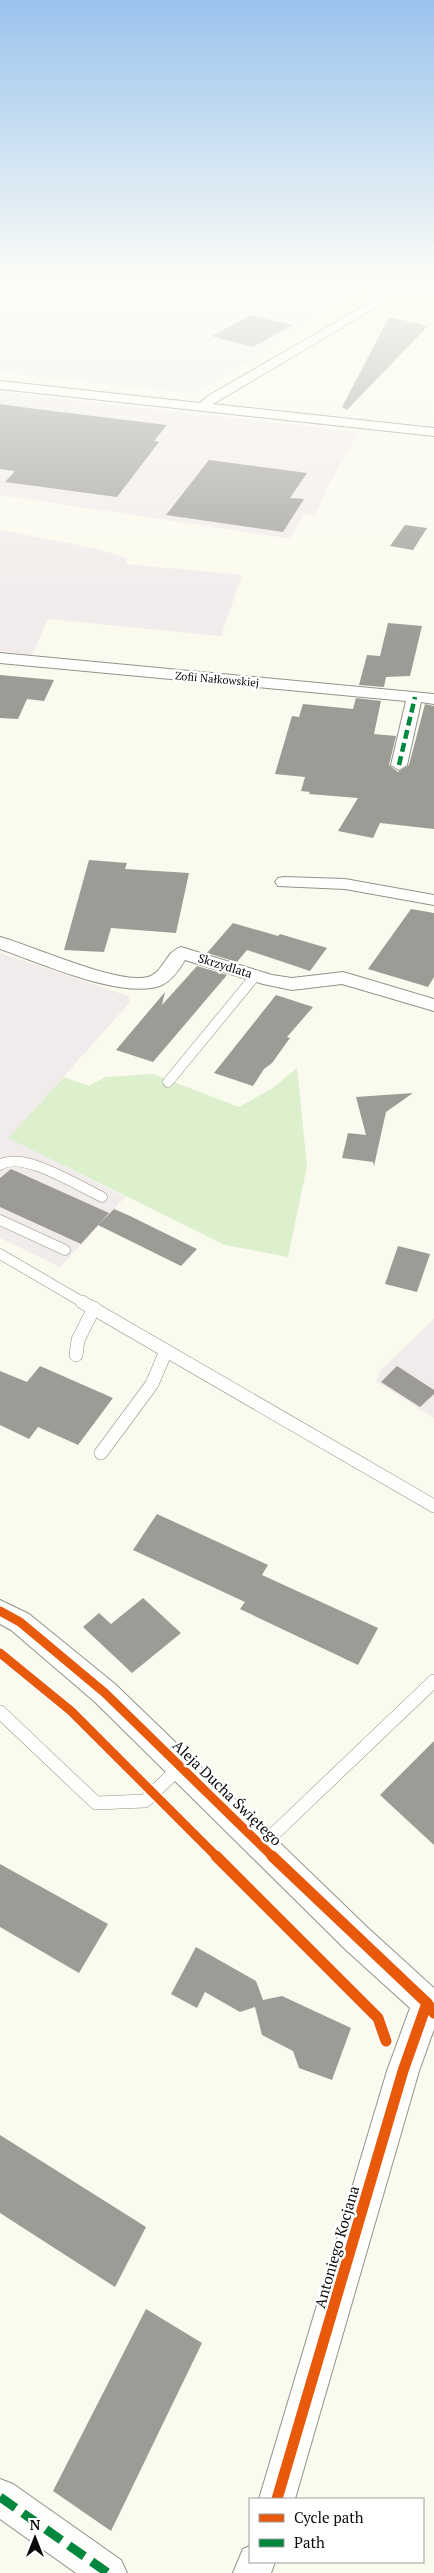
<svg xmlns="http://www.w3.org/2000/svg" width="434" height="2573" font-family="'PT Serif',serif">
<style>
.industrial{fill:#f1ebeb}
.green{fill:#ddf0ce}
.building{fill:#9c9b95}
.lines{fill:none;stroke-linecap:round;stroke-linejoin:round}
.service-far1-casing{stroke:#93938d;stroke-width:11}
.service-casing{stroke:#93938d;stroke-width:14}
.minor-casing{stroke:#93938d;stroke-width:2}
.service-far1{stroke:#fefefc;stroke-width:10}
.service{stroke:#fefefc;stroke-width:13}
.minor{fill:#fefefc;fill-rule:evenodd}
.quiet-far1{stroke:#00873e;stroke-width:4.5;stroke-dasharray:9 4.5;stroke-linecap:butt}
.quiet{stroke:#00873e;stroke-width:9;stroke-dasharray:19 9;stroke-linecap:butt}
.cycleway-far1-casing{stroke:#fff;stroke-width:12}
.cycleway-casing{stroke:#fff;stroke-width:14}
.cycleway-far1{stroke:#e8590c;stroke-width:9}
.cycleway{stroke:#e8590c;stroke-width:11}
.labels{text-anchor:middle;stroke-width:5;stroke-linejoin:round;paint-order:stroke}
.far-street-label{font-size:11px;fill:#0b0b0b;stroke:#fff}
.street-label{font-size:12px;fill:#0b0b0b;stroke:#fff}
.near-street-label{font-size:15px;fill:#0b0b0b;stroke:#fff}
</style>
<rect width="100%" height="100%" fill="#fafaee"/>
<!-- industrial -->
<g class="industrial">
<polygon points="0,280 370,280 361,290 196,394 0,372"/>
<polygon points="0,392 359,432 329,484 315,515 305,514 290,538 285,538 0,495"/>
<polygon points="0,530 94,548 127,558 126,564 242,575 221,636 48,619 32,655 0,651"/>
<polygon points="0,953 128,996 130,1002 9,1138 125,1197 60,1267 0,1238"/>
<polygon points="434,1319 434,1418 376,1381 380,1371"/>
</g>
<!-- green -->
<polygon class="green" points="297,1068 307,1166 288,1257 225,1245 8,1138 64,1077 89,1086 105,1077 153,1074 239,1107 273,1088"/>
<!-- building -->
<g class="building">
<polygon points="251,315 292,325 253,347 211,336"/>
<polygon points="389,317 428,326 347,410 342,407"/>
<polygon points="0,404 36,409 167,425 154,441 159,442 117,497 5,482 15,471 0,469"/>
<polygon points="209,460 307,473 290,498 304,499 283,532 166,515"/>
<polygon points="405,525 427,528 413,550 390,546"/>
<polygon points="388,623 422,626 410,676 386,677 384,687 359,685 367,655 380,656"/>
<polygon points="0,675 54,680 44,701 27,699 18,719 0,718"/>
<polygon points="356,698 381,701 374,734 396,736 389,765 398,772 409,765 425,704 434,706 434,829 380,823 373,838 338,831 358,798 309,794 310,792 301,791 305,777 275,774 292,716 299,717 303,704 353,709"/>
<polygon points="89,860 127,863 125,869 189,873 176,933 111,928 104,952 64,950"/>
<polygon points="411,909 434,913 434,977 428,987 368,969"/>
<polygon points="233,923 278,936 280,934 327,948 310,971 247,950 237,962 207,953"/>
<polygon points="197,966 227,975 153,1062 116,1050 165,992 162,1005"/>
<polygon points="276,995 313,1007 287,1037 290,1038 272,1063 264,1069 253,1086 214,1073"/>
<polygon points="413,1093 386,1112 374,1166 373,1162 342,1158 348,1133 366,1135 356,1097"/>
<polygon points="11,1169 109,1213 81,1244 0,1207 0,1178"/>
<polygon points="114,1209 130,1216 197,1249 181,1266 98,1225"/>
<polygon points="398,1246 430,1254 417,1292 385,1284"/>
<polygon points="40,1366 113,1398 78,1445 38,1427 29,1439 0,1425 0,1371 27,1382"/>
<polygon points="397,1366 434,1390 434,1394 420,1407 381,1382"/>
<polygon points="157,1514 268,1565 262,1575 378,1628 358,1665 240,1609 245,1602 133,1550"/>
<polygon points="143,1598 181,1633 132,1673 83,1627 99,1613 111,1624"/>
<polygon points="434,1741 434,1845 380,1795"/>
<polygon points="0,1864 108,1924 79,1973 0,1927"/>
<polygon points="196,1947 256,1981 263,2000 282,1996 351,2028 332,2080 299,2068 293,2051 262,2035 255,2007 240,2012 205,1992 197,2008 171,1994"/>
<polygon points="0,2135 146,2227 115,2287 0,2213"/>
<polygon points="146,2309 202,2343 111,2531 53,2491"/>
</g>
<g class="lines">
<defs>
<g id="service-far1">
<polyline points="168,1082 256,975"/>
<path d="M 0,1165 C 23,1150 78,1186 102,1197"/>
<polyline points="0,1220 65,1250"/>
<polyline points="0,1254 84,1303"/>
</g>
<g id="service">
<polyline points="82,1302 434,1506"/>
<polyline points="76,1355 78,1340 94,1308"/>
<polyline points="101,1453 152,1384 166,1351"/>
<polyline points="0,1712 96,1803 145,1801 180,1767"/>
<polyline points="261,1846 434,1681"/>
</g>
<g id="minor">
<polygon points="387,280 398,280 390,293 375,308 213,404 434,428 434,436 0,389 0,381 200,403 208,396 367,304"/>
<polygon points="0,653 434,694 434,704 421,702 407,765 399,770 391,765 406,701 0,663"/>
<polygon points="284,877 345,879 434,895 434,905 345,889 278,886 275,882 278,878"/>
<path d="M 0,937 C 33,946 118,985 148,977 C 163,973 166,951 181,947 L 272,975 L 292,978 L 343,972 L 434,999 L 434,1011 L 342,984 L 292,990 L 263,984 L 185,960 C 179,970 172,980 162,985 C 124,1001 38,962 0,949 Z"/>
<polygon points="0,1600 29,1614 115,1684 368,1928 434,1988 434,2029 419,2071 295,2499 259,2499 387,2071 410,2008 346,1950 95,1702 11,1630 0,1624"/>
<polygon points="0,2479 13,2484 121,2560 127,2573 76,2573 0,2519"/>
<polygon points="250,2546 250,2562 275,2562 271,2573 233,2573 243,2549"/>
</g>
</defs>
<!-- service-far1 casing -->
<use href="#service-far1" class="service-far1-casing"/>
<!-- service casing -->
<use href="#service" class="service-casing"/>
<!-- minor casing -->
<use href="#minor" class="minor-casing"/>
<!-- service-far1 -->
<use href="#service-far1" class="service-far1"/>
<!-- service -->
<use href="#service" class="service"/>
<!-- minor -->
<use href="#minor" class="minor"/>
<!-- quiet-far1 -->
<polyline class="quiet-far1" points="399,765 415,697"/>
<!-- quiet -->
<polyline class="quiet" points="0,2497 108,2573"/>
<defs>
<g id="cycleway-far1">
<polyline points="0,1611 20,1622 105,1693 274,1858"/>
<polyline points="0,1653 71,1711 218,1858"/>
</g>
<g id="cycleway">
<polyline points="216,1856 378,2018 386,2041"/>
<polyline points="272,1856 427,2003 434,2013"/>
<polyline points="277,2499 403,2071 427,2003"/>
</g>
</defs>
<!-- cycleway-far1 casing -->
<use href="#cycleway-far1" class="cycleway-far1-casing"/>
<!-- cycleway casing -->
<use href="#cycleway" class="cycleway-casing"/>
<!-- cycleway-far1 -->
<use href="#cycleway-far1" class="cycleway-far1"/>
<!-- cycleway -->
<use href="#cycleway" class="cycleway"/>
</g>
<!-- sky -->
<linearGradient id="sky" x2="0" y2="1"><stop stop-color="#9ac3ed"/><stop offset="0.44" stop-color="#fdfdf7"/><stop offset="1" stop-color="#fdfdf7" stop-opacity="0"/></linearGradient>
<rect width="434" height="641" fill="url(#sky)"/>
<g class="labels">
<!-- far-street labels -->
<g class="far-street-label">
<text transform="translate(217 679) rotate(5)" y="4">Zofii Nałkowskiej</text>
</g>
<!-- street labels -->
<g class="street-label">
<text transform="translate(225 966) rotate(17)" y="4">Skrzydlata</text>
</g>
<!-- near-street labels -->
<g class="near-street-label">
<text transform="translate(227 1793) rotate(44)" y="5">Aleja Ducha Świętego</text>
<text transform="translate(337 2247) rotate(-74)" y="5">Antoniego Kocjana</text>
</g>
</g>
<!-- legend -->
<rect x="249" y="2498" width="175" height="65" fill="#ffffff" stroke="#9d9d9d"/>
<rect x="259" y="2514" width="25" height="8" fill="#e8590c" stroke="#9d9d9d"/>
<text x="294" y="2523" font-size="15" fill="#0b0b0b">Cycle path</text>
<rect x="259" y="2539" width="25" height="8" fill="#00873e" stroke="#9d9d9d"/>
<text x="294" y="2548" font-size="15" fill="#0b0b0b">Path</text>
<!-- north arrow -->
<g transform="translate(35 2538)" stroke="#ffffff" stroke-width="4" paint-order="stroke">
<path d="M0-4L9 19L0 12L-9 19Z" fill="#0b0b0b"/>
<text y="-8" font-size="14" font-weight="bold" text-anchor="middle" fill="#0b0b0b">N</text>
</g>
</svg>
